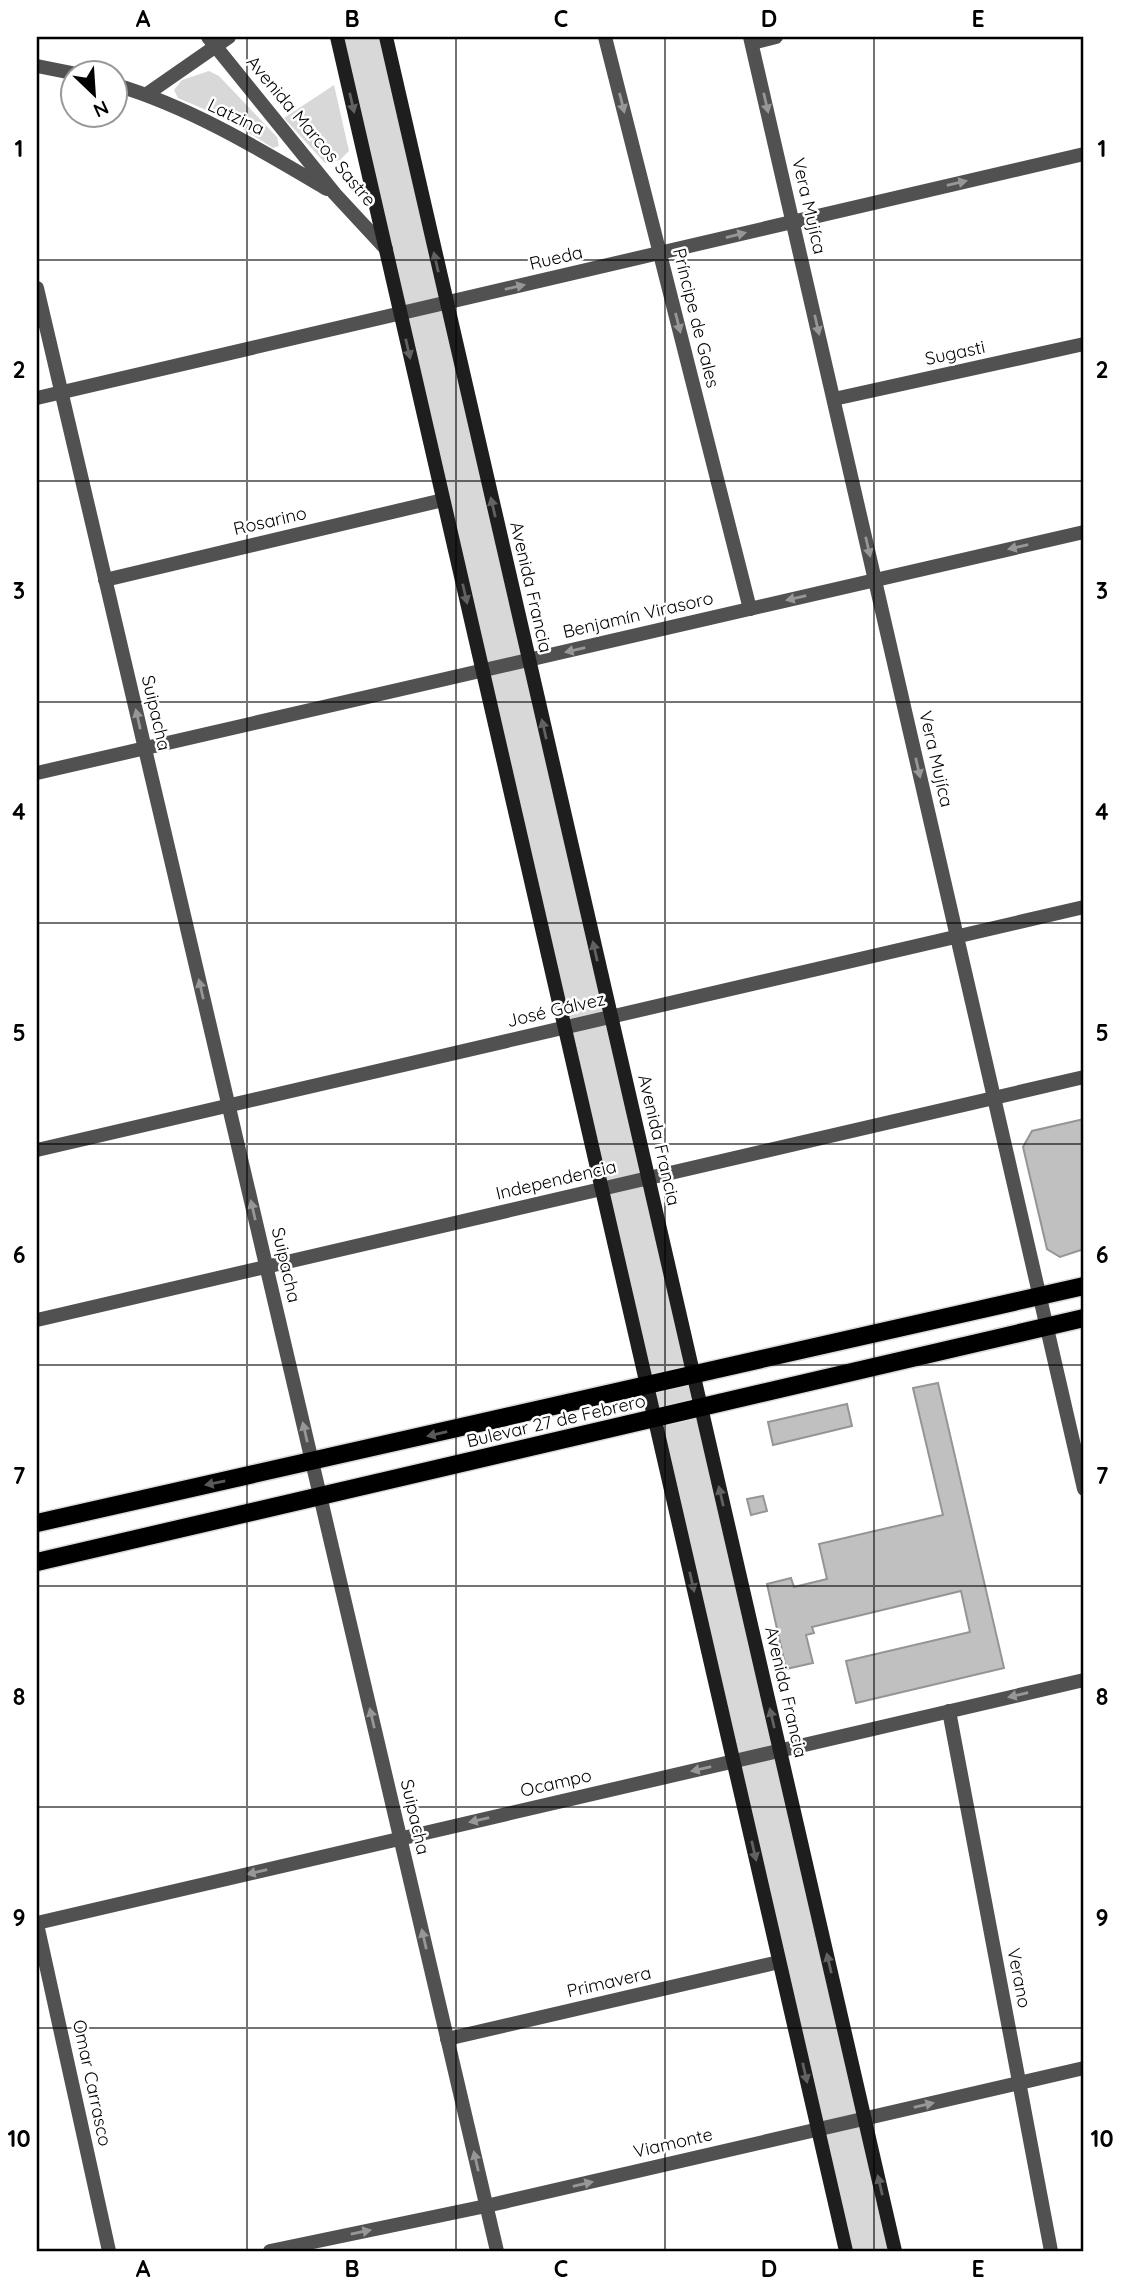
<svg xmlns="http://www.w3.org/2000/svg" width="1121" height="2288" font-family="Quicksand,sans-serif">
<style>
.green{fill:#d8d8d8}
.building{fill:#c0c0c0;stroke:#959595;stroke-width:2}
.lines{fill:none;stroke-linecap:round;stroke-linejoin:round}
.primary-casing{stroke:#dbdbdb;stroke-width:21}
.street{stroke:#515151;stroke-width:14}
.secondary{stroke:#1e1e1e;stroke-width:14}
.primary{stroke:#000;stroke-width:18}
.oneway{fill:#626262}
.oneway2{fill:#979797}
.oneway3{fill:#595959}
.grid{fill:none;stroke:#000;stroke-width:2;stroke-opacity:0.55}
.labels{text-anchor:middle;stroke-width:5;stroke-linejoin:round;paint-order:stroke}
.street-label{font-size:18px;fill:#000;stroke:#fff}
.neatline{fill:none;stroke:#000;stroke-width:2.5}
.grid-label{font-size:23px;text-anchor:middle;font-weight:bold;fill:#000}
</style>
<rect width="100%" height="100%" fill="#fff"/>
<!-- green -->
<g class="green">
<polygon points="337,37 386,37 895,2251 846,2251"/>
<polygon points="209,71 219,76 277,137 279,146 273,148 227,119 178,98 174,90 182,80"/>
<polygon points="334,85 349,151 340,160 325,163 284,118"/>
</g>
<!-- building -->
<g class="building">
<polygon points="1084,1119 1084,1249 1060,1257 1047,1249 1023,1147 1032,1131"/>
<polygon points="938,1383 1004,1668 856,1703 846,1661 970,1632 961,1591 812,1627 814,1633 806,1635 813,1663 786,1669 767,1584 791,1578 794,1587 827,1579 819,1544 943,1515 913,1388"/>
<polygon points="847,1404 852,1426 773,1445 768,1422"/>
<polygon points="763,1496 767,1511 751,1515 747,1499"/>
</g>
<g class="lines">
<defs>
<g id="primary">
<polyline points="37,1523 1084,1286"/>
<polyline points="37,1562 1084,1318"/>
</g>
</defs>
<!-- primary casing -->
<use href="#primary" class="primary-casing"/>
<!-- street -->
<g class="street">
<polyline points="208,37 335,194 386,249"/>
<polyline points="605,37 750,609"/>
<polyline points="750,37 1084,1489"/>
<polyline points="752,43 776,37"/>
<polyline points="37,66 77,74"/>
<path d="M 116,85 C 190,107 261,150 327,189"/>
<polyline points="147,94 229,37"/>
<polyline points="37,288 497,2251"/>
<polyline points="37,398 1084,154"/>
<polyline points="834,399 1084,344"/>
<polyline points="105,580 443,500"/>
<polyline points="37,773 1084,532"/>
<polyline points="37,1150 1084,907"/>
<polyline points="37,1320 1084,1077"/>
<polyline points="949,1711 1051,2251"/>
<polyline points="37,1923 1084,1680"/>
<polyline points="37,1924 109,2251"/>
<polyline points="447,2039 779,1962"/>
<polyline points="270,2251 486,2206 1084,2068"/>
</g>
<!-- secondary -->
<g class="secondary">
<polyline points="337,37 846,2251"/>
<polyline points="386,37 895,2251"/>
</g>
<!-- primary -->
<use href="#primary" class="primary"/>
</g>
<!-- one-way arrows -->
<defs><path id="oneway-solid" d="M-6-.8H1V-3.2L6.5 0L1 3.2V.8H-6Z" transform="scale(1.75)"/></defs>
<g class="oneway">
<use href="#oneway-solid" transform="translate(352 103) rotate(77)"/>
<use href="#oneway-solid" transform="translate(436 262) rotate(-103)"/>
<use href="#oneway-solid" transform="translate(408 349) rotate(77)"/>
<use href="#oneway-solid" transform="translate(493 507) rotate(-103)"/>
<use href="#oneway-solid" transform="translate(465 594) rotate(77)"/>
<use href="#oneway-solid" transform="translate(544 729) rotate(-103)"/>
<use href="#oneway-solid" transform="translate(595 951) rotate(-103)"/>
<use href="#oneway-solid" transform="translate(721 1496) rotate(-103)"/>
<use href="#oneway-solid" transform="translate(692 1582) rotate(77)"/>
<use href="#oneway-solid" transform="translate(772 1718) rotate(-103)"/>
<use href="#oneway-solid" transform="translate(754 1851) rotate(77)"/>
<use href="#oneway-solid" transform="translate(829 1963) rotate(-103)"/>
<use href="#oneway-solid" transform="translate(805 2073) rotate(77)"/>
<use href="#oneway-solid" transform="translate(880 2185) rotate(-103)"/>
</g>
<g class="oneway2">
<use href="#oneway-solid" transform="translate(622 103) rotate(76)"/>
<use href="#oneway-solid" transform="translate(766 103) rotate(77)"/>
<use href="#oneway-solid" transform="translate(957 183) rotate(-13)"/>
<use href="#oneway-solid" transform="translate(736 235) rotate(-14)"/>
<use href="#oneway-solid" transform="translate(515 287) rotate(-13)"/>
<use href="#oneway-solid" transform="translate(678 323) rotate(76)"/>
<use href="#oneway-solid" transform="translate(817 325) rotate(77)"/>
<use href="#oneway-solid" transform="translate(868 547) rotate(77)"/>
<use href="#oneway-solid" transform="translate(1018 547) rotate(167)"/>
<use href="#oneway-solid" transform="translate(796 598) rotate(167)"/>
<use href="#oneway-solid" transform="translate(575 650) rotate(167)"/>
<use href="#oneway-solid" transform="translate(138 719) rotate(-103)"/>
<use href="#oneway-solid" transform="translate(918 768) rotate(77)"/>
<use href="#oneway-solid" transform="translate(201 989) rotate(-103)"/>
<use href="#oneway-solid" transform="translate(253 1210) rotate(-103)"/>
<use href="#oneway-solid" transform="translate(305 1432) rotate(-103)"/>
<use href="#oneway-solid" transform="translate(1018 1695) rotate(167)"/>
<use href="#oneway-solid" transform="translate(372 1718) rotate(-103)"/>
<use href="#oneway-solid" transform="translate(701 1769) rotate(167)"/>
<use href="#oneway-solid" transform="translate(479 1820) rotate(167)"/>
<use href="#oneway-solid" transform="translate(257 1872) rotate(167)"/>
<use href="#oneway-solid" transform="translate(424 1939) rotate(-103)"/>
<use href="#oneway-solid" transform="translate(924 2105) rotate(-13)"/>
<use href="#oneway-solid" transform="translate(476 2161) rotate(-103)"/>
<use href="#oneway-solid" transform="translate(583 2184) rotate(-13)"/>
<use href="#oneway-solid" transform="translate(361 2232) rotate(-12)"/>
</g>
<g class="oneway3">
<use href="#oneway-solid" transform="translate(437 1434) rotate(167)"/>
<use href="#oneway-solid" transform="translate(215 1483) rotate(168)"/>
</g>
<!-- grid -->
<path class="grid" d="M 247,37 L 247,2251M 456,37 L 456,2251M 665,37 L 665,2251M 874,37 L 874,2251M 37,260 L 1084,260M 37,481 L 1084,481M 37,702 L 1084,702M 37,923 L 1084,923M 37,1144 L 1084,1144M 37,1365 L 1084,1365M 37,1586 L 1084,1586M 37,1807 L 1084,1807M 37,2028 L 1084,2028"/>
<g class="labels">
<!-- street labels -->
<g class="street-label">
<text transform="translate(236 117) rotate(26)" y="6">Latzina</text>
<text transform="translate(311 131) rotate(50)" y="6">Avenida Marcos Sastre</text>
<text transform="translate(809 206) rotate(77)" y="6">Vera Mujíca</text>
<text transform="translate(556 258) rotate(-13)" y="6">Rueda</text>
<text transform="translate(696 318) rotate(76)" y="6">Príncipe de Gales</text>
<text transform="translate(955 353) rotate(-12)" y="6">Sugasti</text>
<text transform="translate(270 521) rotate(-13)" y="6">Rosarino</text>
<text transform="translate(531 587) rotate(77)" y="6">Avenida Francia</text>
<text transform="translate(638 615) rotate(-13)" y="6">Benjamín Virasoro</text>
<text transform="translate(156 713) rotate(77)" y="6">Suipacha</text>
<text transform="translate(936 759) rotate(77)" y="6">Vera Mujíca</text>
<text transform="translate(556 1010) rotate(-13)" y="6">José Gálvez</text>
<text transform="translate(659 1140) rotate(77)" y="6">Avenida Francia</text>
<text transform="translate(556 1180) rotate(-13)" y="6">Independencia</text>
<text transform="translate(286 1265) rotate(77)" y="6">Suipacha</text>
<text transform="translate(556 1421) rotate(-13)" y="6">Bulevar 27 de Febrero</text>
<text transform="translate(786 1692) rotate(77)" y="6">Avenida Francia</text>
<text transform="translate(556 1783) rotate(-13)" y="6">Ocampo</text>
<text transform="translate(415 1817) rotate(77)" y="6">Suipacha</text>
<text transform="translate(1019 1978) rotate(79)" y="6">Verano</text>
<text transform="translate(609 1982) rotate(-13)" y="6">Primavera</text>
<text transform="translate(92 2083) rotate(78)" y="6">Omar Carrasco</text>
<text transform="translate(673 2143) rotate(-13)" y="6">Viamonte</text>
</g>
</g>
<!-- border -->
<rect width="1121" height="2288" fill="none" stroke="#ffffff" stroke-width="77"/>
<!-- north arrow -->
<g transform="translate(94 94) rotate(155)"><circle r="33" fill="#ffffff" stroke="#999999" stroke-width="2"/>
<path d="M0-5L12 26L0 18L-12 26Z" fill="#000000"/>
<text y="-10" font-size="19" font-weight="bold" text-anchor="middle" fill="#000000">N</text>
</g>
<rect x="38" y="38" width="1044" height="2212" class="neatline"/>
<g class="grid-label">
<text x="143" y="27">A</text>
<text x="352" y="27">B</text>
<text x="561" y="27">C</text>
<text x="769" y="27">D</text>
<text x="978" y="27">E</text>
<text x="19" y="157">1</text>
<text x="1102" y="157">1</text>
<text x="19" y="378">2</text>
<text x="1102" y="378">2</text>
<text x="19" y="599">3</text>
<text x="1102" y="599">3</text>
<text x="19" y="820">4</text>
<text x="1102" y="820">4</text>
<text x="19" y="1041">5</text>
<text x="1102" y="1041">5</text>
<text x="19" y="1263">6</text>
<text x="1102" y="1263">6</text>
<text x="19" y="1484">7</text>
<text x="1102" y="1484">7</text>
<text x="19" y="1705">8</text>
<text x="1102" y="1705">8</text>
<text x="19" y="1926">9</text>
<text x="1102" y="1926">9</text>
<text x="19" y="2147">10</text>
<text x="1102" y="2147">10</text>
<text x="143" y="2277">A</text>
<text x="352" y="2277">B</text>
<text x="561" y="2277">C</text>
<text x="769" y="2277">D</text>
<text x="978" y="2277">E</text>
</g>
</svg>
